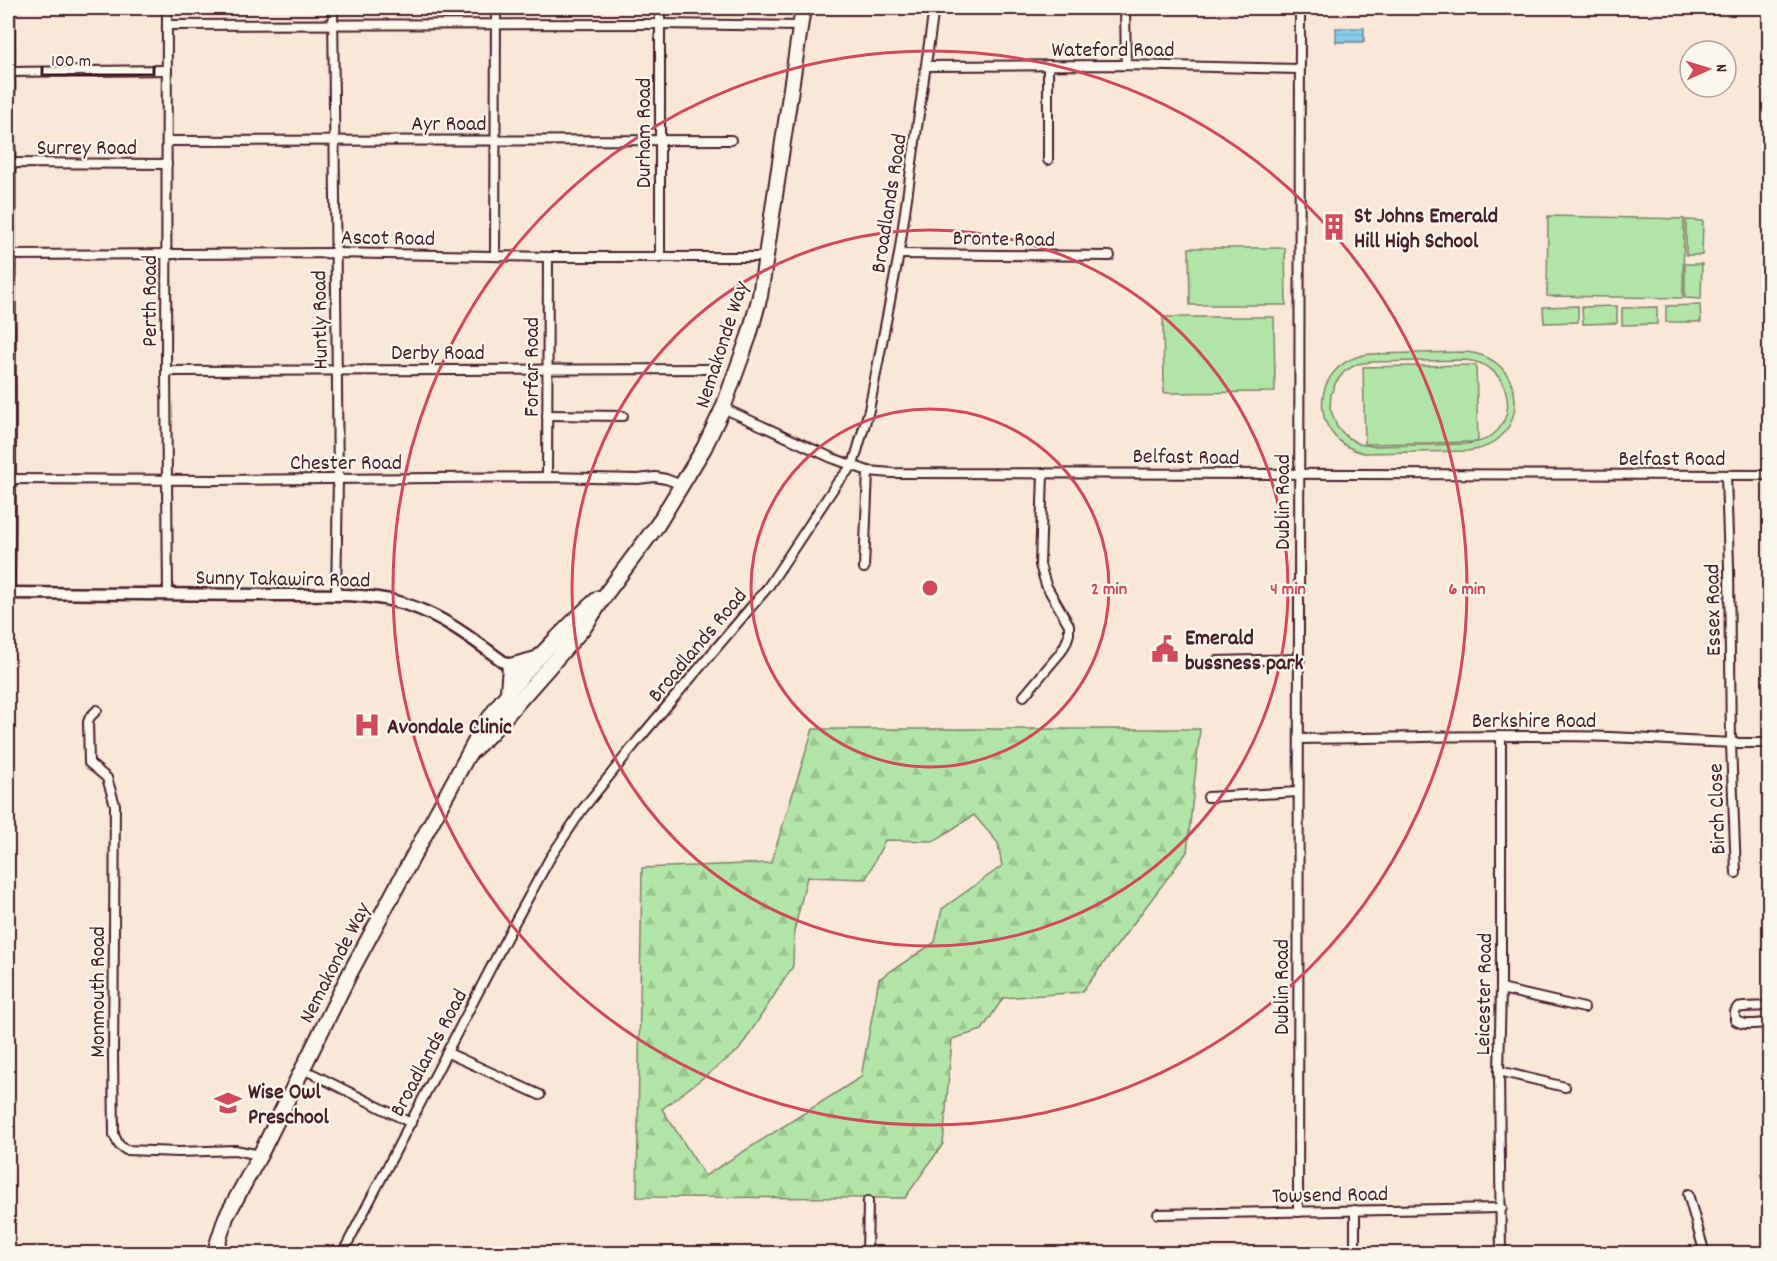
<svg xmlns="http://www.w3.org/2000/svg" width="1777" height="1261" font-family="Dekko,sans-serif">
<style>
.green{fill:#b1e5a7;stroke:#7e8269;stroke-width:1.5;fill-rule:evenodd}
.forest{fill:url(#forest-firs);stroke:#7e8269;stroke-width:1.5;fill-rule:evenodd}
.water{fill:url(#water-rules);stroke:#70879e;stroke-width:1.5}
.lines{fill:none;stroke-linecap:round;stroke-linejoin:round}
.street-casing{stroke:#4a1f2b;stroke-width:12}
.secondary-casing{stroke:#4a1f2b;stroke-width:15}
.highway-casing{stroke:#4a1f2b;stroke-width:18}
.street{stroke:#fbf7ec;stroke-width:8}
.secondary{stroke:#fbf7ec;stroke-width:10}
.highway{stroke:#fbf7ec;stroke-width:14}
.ring{fill:none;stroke:#d1495b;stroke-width:3}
.labels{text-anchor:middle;stroke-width:4.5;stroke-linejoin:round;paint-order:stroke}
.street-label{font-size:22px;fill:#4a1f2b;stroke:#fbf7ec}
.poi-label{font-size:22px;font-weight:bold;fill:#4a1f2b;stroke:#fbf7ec;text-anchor:start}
.centre{fill:#d1495b;stroke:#fbf7ec;stroke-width:3}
.ring-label{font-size:18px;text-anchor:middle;font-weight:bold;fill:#d1495b;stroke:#fbf7ec;stroke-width:4.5;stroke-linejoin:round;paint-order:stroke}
</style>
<defs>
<pattern id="forest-firs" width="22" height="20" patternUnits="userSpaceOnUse" patternTransform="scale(1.5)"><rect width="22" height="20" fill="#b1e5a7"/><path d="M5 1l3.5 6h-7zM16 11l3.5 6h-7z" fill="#9ac490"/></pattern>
<pattern id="water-rules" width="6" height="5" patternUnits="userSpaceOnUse" patternTransform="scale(1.5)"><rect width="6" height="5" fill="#89cdeb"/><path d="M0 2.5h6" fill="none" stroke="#78b0ca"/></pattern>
</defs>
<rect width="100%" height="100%" fill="#f9e7d7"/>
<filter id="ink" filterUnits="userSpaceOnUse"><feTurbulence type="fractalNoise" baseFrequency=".0167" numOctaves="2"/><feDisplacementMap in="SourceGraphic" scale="12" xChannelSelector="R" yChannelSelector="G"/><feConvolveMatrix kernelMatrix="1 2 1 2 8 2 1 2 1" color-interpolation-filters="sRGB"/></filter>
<g filter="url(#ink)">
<!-- green -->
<g class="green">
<polygon points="1548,216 1684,219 1683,298 1547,296"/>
<polygon points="1686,220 1703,221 1702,255 1686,255"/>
<polygon points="1189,248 1285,248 1286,305 1190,305"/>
<polygon points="1685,264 1702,264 1701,299 1685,298"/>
<polygon points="1700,305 1701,322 1666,322 1666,306"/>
<polygon points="1578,306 1578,322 1544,323 1543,307"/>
<polygon points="1617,306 1617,323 1583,324 1582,307"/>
<polygon points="1657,307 1657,324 1622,325 1622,308"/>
<polygon points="1163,317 1274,317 1275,392 1164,393"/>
<path d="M 1465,352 C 1531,357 1532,445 1467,451 L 1364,453 C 1305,439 1310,360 1371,354 ZM 1465,360 C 1515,363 1523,430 1478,442 L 1476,365 L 1363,367 L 1365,444 L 1477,442 L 1467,444 L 1372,446 L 1359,444 L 1347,437 L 1337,427 L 1330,408 L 1331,394 L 1336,382 L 1345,371 L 1357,364 L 1371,362 Z"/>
</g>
<!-- forest -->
<path class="forest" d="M 813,729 L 1200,729 L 1187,852 L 1082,992 L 1003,998 L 982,1030 L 952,1039 L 943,1144 L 905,1198 L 637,1197 L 642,868 L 771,863 ZM 974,815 L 998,843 L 1002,866 L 942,909 L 935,942 L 879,979 L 861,1077 L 705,1176 L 662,1109 L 739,1050 L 793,966 L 794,931 L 807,877 L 866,879 L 885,840 L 934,841 Z"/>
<!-- water -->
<rect class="water" x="1336" y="28" width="28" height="14"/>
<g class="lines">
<defs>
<g id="street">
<polyline points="10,8 11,479 10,593"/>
<polyline points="167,8 166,371 168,594"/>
<polyline points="333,8 338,480 336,596"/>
<polyline points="1125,8 1126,65"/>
<polyline points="168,25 660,24 800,26"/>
<polyline points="1048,65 1048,160"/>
<polyline points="926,66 1126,65 1299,69"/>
<polyline points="8,72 167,70"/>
<polyline points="167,141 731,140"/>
<polyline points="8,163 167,164"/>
<polyline points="899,254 1110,256"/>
<polyline points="8,255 334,253 548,257 767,257"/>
<polyline points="495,256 496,8"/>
<polyline points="660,258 660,8"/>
<polyline points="166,371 710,369"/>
<polyline points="723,408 832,458 868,471 892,473 1770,475"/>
<polyline points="547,415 623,416"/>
<polyline points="1726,476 1729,566 1731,744 1736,873"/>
<polyline points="547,477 548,257"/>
<polyline points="8,479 216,480 547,477 638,479 655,477 666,479 682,485"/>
<polyline points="864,568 868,471"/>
<polyline points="1216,661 1300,659"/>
<polyline points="1024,696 1061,652 1066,643 1069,634 1069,625 1046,585 1040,565 1043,473"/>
<polyline points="97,710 90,717 88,722 89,763 107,778 115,805 113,1056 114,1135 119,1145 126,1150 179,1152 235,1150 260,1155"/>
<polyline points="1501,736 1501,989 1499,1071 1501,1254"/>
<path d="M 1299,739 C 1403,738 1506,734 1610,737 C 1663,739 1716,744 1770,743"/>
<polyline points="1208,797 1298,792"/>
<polyline points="1501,989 1584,1008"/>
<path d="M 1770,1006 L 1744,1007 L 1737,1008 L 1735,1012 L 1735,1020 C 1744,1027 1758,1023 1770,1023"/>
<polyline points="448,1053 540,1095"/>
<polyline points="303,1069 411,1123"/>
<polyline points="1499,1071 1565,1087"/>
<polyline points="1688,1194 1705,1254"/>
<polyline points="1298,1212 1300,8"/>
<polyline points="1158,1214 1502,1208"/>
<polyline points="342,1254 510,931 550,858 582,810 639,739 768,587 837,483 853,465 869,410 899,254 934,8"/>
<polyline points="867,1254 868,1201"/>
<polyline points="1355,1254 1355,1210"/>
</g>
<path id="secondary" d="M 8,593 C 94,593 180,594 267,595 C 313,596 368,590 411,606 C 450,619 482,647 515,670"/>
<g id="highway">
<polyline points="508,691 510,666 536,659"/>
<polyline points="470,753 489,735 585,626 608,591 658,524 704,448 723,408 749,336 760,296 803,8"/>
<path d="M 214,1254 L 226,1217 L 260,1155 L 350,973 L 482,729 C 503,696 528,668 555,640 C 570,625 583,611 599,598"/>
</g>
</defs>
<!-- street casing -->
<use href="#street" class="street-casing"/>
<!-- secondary casing -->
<use href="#secondary" class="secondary-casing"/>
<!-- highway casing -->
<use href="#highway" class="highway-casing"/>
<!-- street -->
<use href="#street" class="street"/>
<!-- secondary -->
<use href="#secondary" class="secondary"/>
<!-- highway -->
<use href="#highway" class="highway"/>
</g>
</g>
<!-- distance rings -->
<g class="ring">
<circle cx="930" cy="588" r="179"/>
<circle cx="930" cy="588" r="358"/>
<circle cx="930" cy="588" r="537"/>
</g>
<!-- icons -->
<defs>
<symbol id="building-bare" viewBox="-9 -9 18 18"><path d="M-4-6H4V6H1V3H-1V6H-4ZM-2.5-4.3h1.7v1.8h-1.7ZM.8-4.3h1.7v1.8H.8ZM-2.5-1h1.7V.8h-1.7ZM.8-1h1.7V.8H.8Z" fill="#d1495b" stroke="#fbf7ec" stroke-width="2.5" paint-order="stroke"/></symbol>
<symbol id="civic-bare" viewBox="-9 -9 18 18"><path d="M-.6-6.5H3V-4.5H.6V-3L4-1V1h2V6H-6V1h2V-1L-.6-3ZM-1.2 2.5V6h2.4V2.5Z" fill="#d1495b" stroke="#fbf7ec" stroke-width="2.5" paint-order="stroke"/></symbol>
<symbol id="hospital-bare" viewBox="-9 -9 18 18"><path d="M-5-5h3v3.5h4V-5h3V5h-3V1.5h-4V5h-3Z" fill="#d1495b" stroke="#fbf7ec" stroke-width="2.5" paint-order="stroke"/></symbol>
<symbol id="school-bare" viewBox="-9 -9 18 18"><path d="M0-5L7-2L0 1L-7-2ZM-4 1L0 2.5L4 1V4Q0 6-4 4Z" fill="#d1495b" stroke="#fbf7ec" stroke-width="2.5" paint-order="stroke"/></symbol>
</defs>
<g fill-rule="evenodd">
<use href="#building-bare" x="1315" y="208" width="38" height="38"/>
<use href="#civic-bare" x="1146" y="630" width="38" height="38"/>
<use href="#hospital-bare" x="348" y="706" width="38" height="38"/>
<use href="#school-bare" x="209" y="1084" width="38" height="38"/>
</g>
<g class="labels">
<!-- street labels -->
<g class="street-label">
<text x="1113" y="56">Wateford Road</text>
<text x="449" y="130">Ayr Road</text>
<text transform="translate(642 133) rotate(-90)" y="8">Durham Road</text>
<text x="87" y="154">Surrey Road</text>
<text transform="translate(887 203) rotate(-81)" y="8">Broadlands Road</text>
<text transform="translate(388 236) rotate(1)" y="8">Ascot Road</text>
<text transform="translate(1004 237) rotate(1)" y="8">Bronte Road</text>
<text transform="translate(148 301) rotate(-90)" y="8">Perth Road</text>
<text transform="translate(318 320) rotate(-91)" y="8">Huntly Road</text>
<text transform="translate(720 344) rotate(-72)" y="8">Nemakonde Way</text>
<text x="438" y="359">Derby Road</text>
<text transform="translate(530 367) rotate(-90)" y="8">Forfar Road</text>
<text transform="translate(1186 455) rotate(1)" y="8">Belfast Road</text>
<text x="1672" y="465">Belfast Road</text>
<text x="346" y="469">Chester Road</text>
<text transform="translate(1281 502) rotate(-90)" y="8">Dublin Road</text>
<text transform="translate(283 577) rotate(1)" y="8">Sunny Takawira Road</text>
<text transform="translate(1711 610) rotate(-91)" y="8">Essex Road</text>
<text transform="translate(696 644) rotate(-50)" y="8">Broadlands Road</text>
<text x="1534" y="727">Berkshire Road</text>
<text transform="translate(1715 809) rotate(-92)" y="8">Birch Close</text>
<text transform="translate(333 962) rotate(-63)" y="8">Nemakonde Way</text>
<text transform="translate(1280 987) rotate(-90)" y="8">Dublin Road</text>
<text transform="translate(96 992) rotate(-90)" y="8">Monmouth Road</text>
<text transform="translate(1482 994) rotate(-89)" y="8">Leicester Road</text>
<text transform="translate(427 1052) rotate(-62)" y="8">Broadlands Road</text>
<text transform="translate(1330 1193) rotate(-1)" y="8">Towsend Road</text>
</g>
<!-- poi labels -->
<g class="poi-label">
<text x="1354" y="222">St Johns Emerald<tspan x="1354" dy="25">Hill High School</tspan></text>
<text x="1185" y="644">Emerald<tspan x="1185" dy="25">bussness park</tspan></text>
<text x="387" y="733">Avondale Clinic</text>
<text x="248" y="1098">Wise Owl<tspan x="248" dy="25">Preschool</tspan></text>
</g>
</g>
<circle cx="930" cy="588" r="9" class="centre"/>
<g class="ring-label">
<text x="1109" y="594">2 min</text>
<text x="1288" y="594">4 min</text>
<text x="1467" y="594">6 min</text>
</g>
<!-- margin -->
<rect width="1777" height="1261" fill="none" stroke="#fbf7ec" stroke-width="30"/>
<rect x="15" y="15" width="1747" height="1231" fill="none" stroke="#4a1f2b" stroke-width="2" filter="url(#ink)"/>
<!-- north arrow -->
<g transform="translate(1708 69) rotate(86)"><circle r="28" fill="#fbf7ec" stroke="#b4a19f" stroke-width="1.5"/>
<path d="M0-4.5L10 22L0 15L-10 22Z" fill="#d1495b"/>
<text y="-9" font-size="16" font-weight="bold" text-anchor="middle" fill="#4a1f2b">N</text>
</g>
<!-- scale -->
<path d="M42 66v9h112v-9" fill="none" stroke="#4a1f2b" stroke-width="3"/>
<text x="51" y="66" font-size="18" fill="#4a1f2b" stroke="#fbf7ec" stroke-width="4.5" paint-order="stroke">100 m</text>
</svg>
